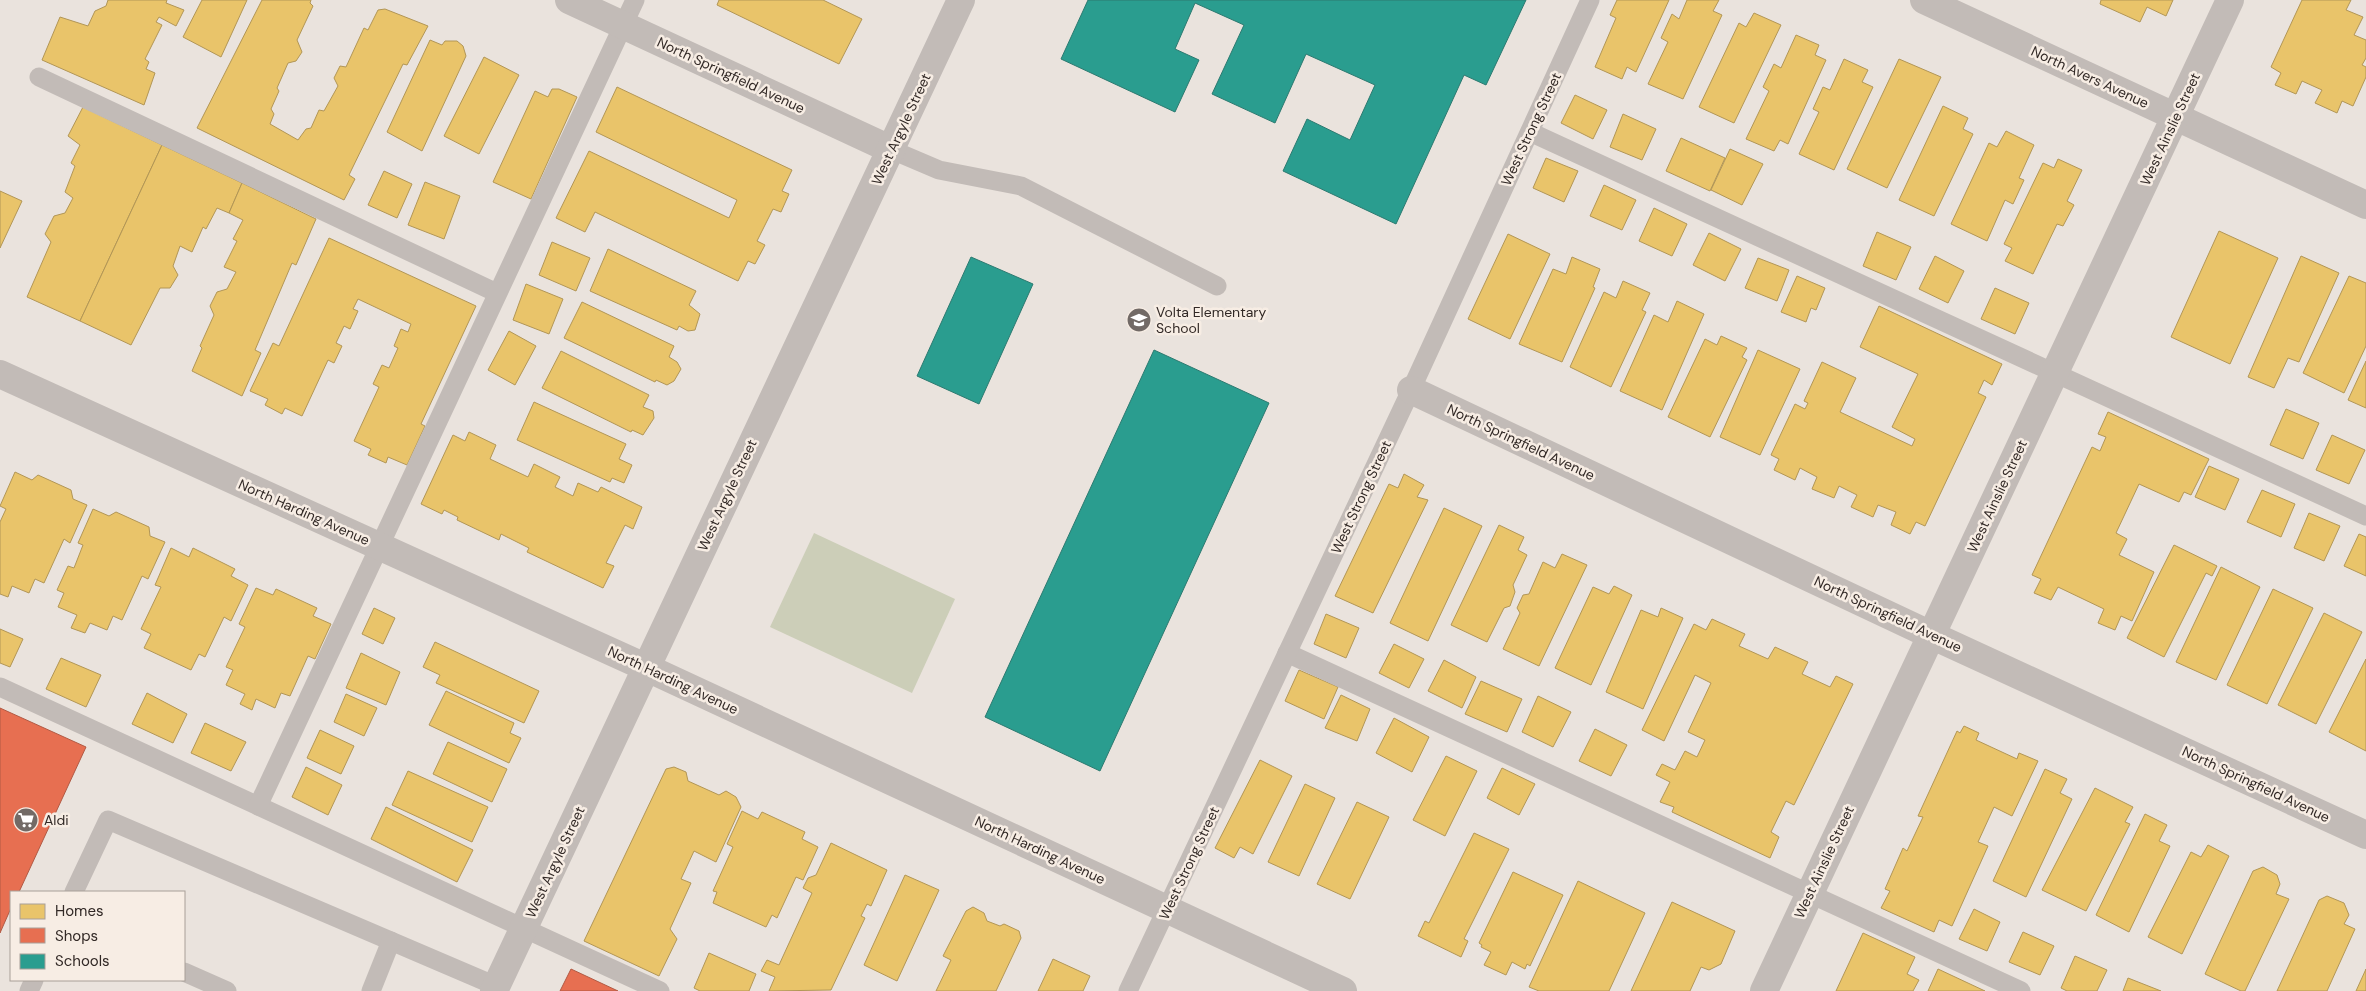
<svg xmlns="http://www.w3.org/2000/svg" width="2366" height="991" font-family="'DM Sans',sans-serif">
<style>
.green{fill:#ccceb8}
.homes{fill:#e9c46a;stroke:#b29656}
.shops{fill:#e76f51;stroke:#b15a44}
.schools{fill:#2a9d8f;stroke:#2c7a70}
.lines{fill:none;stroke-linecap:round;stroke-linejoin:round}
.service{stroke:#c2bbb7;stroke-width:19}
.minor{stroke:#c2bbb7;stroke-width:28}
.labels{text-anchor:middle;stroke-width:5;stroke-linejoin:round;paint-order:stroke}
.street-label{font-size:14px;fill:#322926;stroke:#f7ede4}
.poi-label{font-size:14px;fill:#322926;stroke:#f7ede4;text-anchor:start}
</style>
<rect width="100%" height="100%" fill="#eae3dd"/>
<!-- green -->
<polygon class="green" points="814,533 955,599 912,693 770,627"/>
<!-- homes -->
<g class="homes">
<polygon points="108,0 167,0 166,3 184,10 176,26 159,17 156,22 162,25 145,59 149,62 146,69 155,73 144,105 42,60 60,17 88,26 95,11 106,6"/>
<polygon points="202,0 247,0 221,57 183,37"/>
<polygon points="262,0 311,0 310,3 313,6 297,40 302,52 296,61 288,63 277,88 279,91 271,109 274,114 270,124 298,140 306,129 311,128 319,110 324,111 338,86 334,78 340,66 346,67 364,28 368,30 378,10 385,9 428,26 407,65 403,64 349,175 355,179 344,200 197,128"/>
<polygon points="719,0 823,0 862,19 839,64 717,5"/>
<polygon points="1617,0 1669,0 1636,72 1627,67 1622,79 1595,67 1616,18 1610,15"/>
<polygon points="1687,0 1719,0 1713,11 1722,15 1683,99 1648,84 1668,42 1661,38 1672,14 1679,19"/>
<polygon points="2101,0 2173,0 2166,16 2147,7 2140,22 2100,4"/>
<polygon points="2302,0 2351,0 2346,10 2363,17 2354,35 2366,40 2366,58 2362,65 2366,67 2366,77 2353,106 2342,101 2337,113 2315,103 2322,90 2302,81 2296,94 2275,85 2281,73 2271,67"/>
<polygon points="1754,13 1781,25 1734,123 1699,107 1739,23 1746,27"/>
<polygon points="1796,35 1819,45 1815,55 1826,60 1788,144 1780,140 1774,151 1746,139 1769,91 1763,87 1774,64 1781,68"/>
<polygon points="430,40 442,45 445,41 457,41 463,46 466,56 422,151 387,132"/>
<polygon points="484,57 519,75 479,154 444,136"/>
<polygon points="1844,59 1868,70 1862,82 1873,87 1834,170 1799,154 1819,112 1813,109 1823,87 1830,90"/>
<polygon points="1899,59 1941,77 1887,188 1847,169"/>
<polygon points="617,87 792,170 782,191 789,194 781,212 773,209 757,241 765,245 755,264 748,261 738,281 595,212 585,232 556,218 589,151 729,218 737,200 596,132"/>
<polygon points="552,89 559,89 577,97 531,199 493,182 535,91 548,97"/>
<polygon points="1575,95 1607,110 1593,139 1561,123"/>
<polygon points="1943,106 1968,118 1963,129 1973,134 1934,216 1899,200"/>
<polygon points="83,107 162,145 80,321 27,297 51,242 45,234 54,216 65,213 73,198 65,192 75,166 71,163 80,145 68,136"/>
<polygon points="1623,114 1656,129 1642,160 1610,147"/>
<polygon points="2006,131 2034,145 2019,178 2024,180 2013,204 2005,200 1987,241 1951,224 1989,143 1997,147"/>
<polygon points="1681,138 1725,158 1710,191 1666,171"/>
<polygon points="162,145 242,183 229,213 217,208 206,229 203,227 192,252 180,246 173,266 178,275 170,288 160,288 131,345 80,321"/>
<polygon points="1730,149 1763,164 1742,205 1711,190"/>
<polygon points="1546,158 1578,171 1564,202 1533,188"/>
<polygon points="2058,159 2082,170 2067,201 2074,205 2063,226 2057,224 2033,274 2005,261 2012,248 2004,244 2043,163 2054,168"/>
<polygon points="384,171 412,184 397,218 368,205"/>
<polygon points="425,182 460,196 444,239 408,225"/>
<polygon points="242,183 316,219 296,265 292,263 255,350 261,353 242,396 192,371 202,348 200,346 214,315 210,306 217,292 227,289 236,272 224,267 237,241 233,239 243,220 229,213"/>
<polygon points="1604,185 1636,200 1622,230 1590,216"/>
<polygon points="0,191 22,201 0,248"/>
<polygon points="1654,208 1687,224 1672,256 1639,241"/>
<polygon points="2219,231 2278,258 2230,364 2171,337"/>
<polygon points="1877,232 1911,247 1896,280 1863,266"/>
<polygon points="1709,233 1741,249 1725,281 1693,265"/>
<polygon points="1508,234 1550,254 1510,339 1468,319"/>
<polygon points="329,238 476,306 421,424 425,426 407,465 388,457 386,463 368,455 371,449 354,441 379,387 373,384 382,365 389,368 398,348 394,346 401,329 408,332 411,324 358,299 353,309 358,311 350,329 344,326 336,343 342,346 334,363 328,360 302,416 285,408 282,414 265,405 268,399 250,391 273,343 279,346"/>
<polygon points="552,242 590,258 576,291 539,275"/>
<polygon points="608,249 696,291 689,305 700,314 695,330 688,331 679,326 677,330 590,291"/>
<polygon points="1935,256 1964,271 1948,303 1919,289"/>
<polygon points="2301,256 2339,273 2299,362 2288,358 2274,388 2248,377"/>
<polygon points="1572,257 1600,269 1593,287 1595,288 1562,362 1519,344 1553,269 1566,274"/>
<polygon points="1758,258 1789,270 1777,301 1745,288"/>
<polygon points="1797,276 1825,288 1816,310 1811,308 1806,322 1781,312"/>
<polygon points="2349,276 2366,283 2366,346 2344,393 2303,373"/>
<polygon points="1623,281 1650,293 1642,310 1646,312 1611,387 1570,367 1604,292 1616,298"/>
<polygon points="526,284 563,299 549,334 513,320"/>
<polygon points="1995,288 2029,303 2015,334 1981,319"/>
<polygon points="1677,301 1704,314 1662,410 1620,391 1654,315 1668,322"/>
<polygon points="582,302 674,346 669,357 677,362 681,369 674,381 667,385 656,380 655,382 564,338"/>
<polygon points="1879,306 2002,364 1992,385 1984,380 1978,393 1986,397 1925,526 1916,522 1910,534 1891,525 1896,512 1878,505 1873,517 1851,507 1857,495 1839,486 1834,498 1812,489 1817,477 1800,468 1795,480 1774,470 1779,459 1771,455 1795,404 1805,409 1808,403 1804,401 1822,362 1856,378 1840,412 1912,446 1915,439 1892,427 1918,374 1860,347"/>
<polygon points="509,331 536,346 515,385 488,370"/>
<polygon points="1721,336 1747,348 1742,357 1747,360 1710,437 1668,417 1705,339 1717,345"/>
<polygon points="1758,350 1800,369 1760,455 1720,437"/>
<polygon points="561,351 649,395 643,407 653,411 654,418 643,435 632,430 631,432 542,388"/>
<polygon points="2366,361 2366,408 2348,400"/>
<polygon points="534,402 626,444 619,459 632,465 624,483 612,478 610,482 517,440"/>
<polygon points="2286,409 2319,423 2303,459 2270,445"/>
<polygon points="2108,412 2209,459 2191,495 2184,492 2179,502 2139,484 2116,533 2127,539 2119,555 2154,572 2132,621 2121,616 2115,630 2098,623 2104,609 2058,587 2051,600 2034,593 2041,579 2032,575 2092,447 2100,451 2106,437 2098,434"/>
<polygon points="469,432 496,445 490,459 528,477 534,464 560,477 555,487 573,496 578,483 598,492 601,487 642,507 633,529 625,525 606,563 614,566 603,588 527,552 529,548 501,534 499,540 457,520 458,517 444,510 442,514 421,504 453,435 465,441"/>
<polygon points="2332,435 2365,450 2349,484 2316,470"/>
<polygon points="2209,466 2239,479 2225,510 2195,497"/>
<polygon points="15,472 32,480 38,475 71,490 73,499 87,505 70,543 64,539 44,583 35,579 29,593 12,586 8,597 0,594 0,522 6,509 0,506"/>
<polygon points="1404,474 1424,485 1417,497 1428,500 1373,613 1335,596 1389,484 1398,488"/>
<polygon points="2262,490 2295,504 2281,537 2247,522"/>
<polygon points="1444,508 1482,526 1428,641 1390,623"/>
<polygon points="93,509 109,516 116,512 149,527 150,536 165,542 148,579 142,576 122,620 113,616 107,630 90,623 85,633 71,628 77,615 58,607 64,593 57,590 68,566 74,568 83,545 78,543"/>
<polygon points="2309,513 2340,526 2324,561 2294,548"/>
<polygon points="1499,525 1524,537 1518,550 1527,555 1513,585 1515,592 1510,606 1504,608 1487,642 1451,625"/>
<polygon points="2359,534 2366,537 2366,576 2344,566"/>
<polygon points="2174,545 2217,566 2212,576 2206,573 2164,657 2127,638"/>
<polygon points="171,548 189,557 193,548 235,569 231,576 248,585 231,621 224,617 205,657 199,654 191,670 144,648 151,634 141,629 161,587 155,585"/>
<polygon points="1562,554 1587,565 1539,666 1503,649 1520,613 1517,608 1523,595 1529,594 1543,562 1555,568"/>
<polygon points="2221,567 2260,587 2216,680 2176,662"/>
<polygon points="1614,586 1632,595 1591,685 1555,668 1593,587 1609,594"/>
<polygon points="256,588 273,595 276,589 317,608 313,616 331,624 315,659 308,656 290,696 281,693 275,708 256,699 252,710 240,704 245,694 226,685 233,670 226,667 245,627 239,624"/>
<polygon points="2273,589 2313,608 2267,704 2227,685"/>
<polygon points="374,608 395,618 383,644 362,634"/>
<polygon points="1661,608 1683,618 1643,709 1606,692 1641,610 1658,617"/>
<polygon points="2324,613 2362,632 2316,724 2278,705"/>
<polygon points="1326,614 1359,628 1346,658 1314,644"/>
<polygon points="1712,619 1745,634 1739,646 1768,659 1775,647 1808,662 1802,674 1830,687 1836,676 1853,684 1794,805 1786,801 1771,832 1779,837 1770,858 1672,812 1674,807 1660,802 1670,782 1656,775 1662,764 1675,770 1685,751 1697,757 1705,740 1688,732 1711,683 1695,675 1664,741 1642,730 1694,624 1706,630"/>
<polygon points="0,629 23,639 10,667 0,663"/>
<polygon points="435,642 539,691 524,723 436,683 440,675 423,667"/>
<polygon points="1394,644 1424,659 1409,688 1379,673"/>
<polygon points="361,653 400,672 386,705 346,688"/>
<polygon points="61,658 101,675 86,707 46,689"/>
<polygon points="2366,659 2366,751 2329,732"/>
<polygon points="1444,660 1476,677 1462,708 1428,691"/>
<polygon points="1299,670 1338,687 1324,719 1285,701"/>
<polygon points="1481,681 1522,699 1507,732 1465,714"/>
<polygon points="446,691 514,723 510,733 521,738 509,763 429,725"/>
<polygon points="147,693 187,714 173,743 132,724"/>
<polygon points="346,694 377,708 364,736 334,722"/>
<polygon points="1341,695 1370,709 1357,741 1325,728"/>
<polygon points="1538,696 1571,712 1553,747 1522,732"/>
<polygon points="1394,718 1429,737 1412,772 1376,753"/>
<polygon points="205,723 246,742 231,771 191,753"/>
<polygon points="1964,726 1979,733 1976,740 2017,759 2019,753 2038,761 2012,816 1994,807 1978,842 1988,846 1952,926 1939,920 1934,932 1881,908 1890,891 1885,889 1903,848 1907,851 1923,817 1918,816 1957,731 1960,733"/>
<polygon points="1595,729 1627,745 1611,776 1579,761"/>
<polygon points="320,730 354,746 341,774 307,758"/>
<polygon points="448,742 507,769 492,802 433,774"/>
<polygon points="1446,756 1477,771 1445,836 1413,820"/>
<polygon points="1260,760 1292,776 1253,854 1240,847 1234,858 1215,848"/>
<polygon points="306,767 342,785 328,815 292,797"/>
<polygon points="674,767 686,772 688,781 719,795 726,791 736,797 741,807 716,862 694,851 681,879 691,883 670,929 677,939 659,976 584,941 666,769"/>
<polygon points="1502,768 1535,784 1519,815 1487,798"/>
<polygon points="2045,769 2067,779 2060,793 2072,799 2026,897 1993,881"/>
<polygon points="408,771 488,807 472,842 392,805"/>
<polygon points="1305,784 1335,798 1299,876 1268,862"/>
<polygon points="2095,788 2133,807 2125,822 2130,824 2086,911 2042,890"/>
<polygon points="1357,802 1389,817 1350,899 1317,884"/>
<polygon points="386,807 473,850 457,882 371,839"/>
<polygon points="742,811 758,819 762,812 805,832 802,839 818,847 803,880 796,877 777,918 772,915 766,927 713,903 717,892 713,891 733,847 727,844"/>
<polygon points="2145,814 2167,825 2159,841 2170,846 2129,932 2096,915"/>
<polygon points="1474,833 1509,849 1464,939 1468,941 1461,957 1418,936 1425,921 1429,923"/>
<polygon points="831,843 887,870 871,906 867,904 861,916 865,918 831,990 769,991 775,977 761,971 767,960 779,965 812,893 803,888 808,878 816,875"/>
<polygon points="2208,845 2229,856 2182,954 2148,937 2191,852 2201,857"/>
<polygon points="2263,867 2277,875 2280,884 2276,894 2289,899 2245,991 2241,991 2205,974 2253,871"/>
<polygon points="1513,872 1563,895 1530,966 1527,964 1525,969 1512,962 1506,975 1484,965 1491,952 1481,947 1482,945 1479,943"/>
<polygon points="905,875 939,890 897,981 864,965"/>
<polygon points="1578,881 1645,913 1609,991 1539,991 1529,987"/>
<polygon points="2327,896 2344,903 2349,915 2344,924 2355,929 2327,991 2277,991 2319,900"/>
<polygon points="1672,902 1735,931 1721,964 1709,970 1701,967 1690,991 1631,991"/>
<polygon points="973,907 984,913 987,921 1000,926 1004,924 1019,931 1021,938 996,991 936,991 951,960 943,956 966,911"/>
<polygon points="1974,909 2000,922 1987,951 1959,939"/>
<polygon points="2023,932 2054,946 2040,975 2009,962"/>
<polygon points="1863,933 1915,957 1907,974 1919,980 1913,991 1836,991"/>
<polygon points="709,953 756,974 749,991 700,991 694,988"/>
<polygon points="2075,956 2107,970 2097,991 2067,991 2061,988"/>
<polygon points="1053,959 1090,976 1083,991 1038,991"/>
<polygon points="1938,969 1985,991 1928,991"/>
<polygon points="2366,969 2366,991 2356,991"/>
<polygon points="2128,978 2161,991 2123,991"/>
</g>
<!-- shops -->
<g class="shops">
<polygon points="0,708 86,747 19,892 11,892 11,908 0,933"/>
<polygon points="571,969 618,991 560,991"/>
</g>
<!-- schools -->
<g class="schools">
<polygon points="1088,0 1526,0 1486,85 1464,75 1396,224 1283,171 1307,119 1350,140 1375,85 1306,54 1275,123 1212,94 1244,25 1195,3 1175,49 1199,60 1175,112 1061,59"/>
<polygon points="971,257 1033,284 979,404 917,376"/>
<polygon points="1154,350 1269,403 1100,771 985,717"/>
</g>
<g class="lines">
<!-- service -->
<g class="service">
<polyline points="39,77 497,293"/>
<polyline points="1530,132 2366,516"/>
<polyline points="892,150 939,170 1021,186 1217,286"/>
<polyline points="1287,653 2021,991"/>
<polyline points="0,687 660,991"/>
<polyline points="258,806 635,0"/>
<polyline points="74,892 108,820 496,986"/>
<polyline points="184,972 227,991"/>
<polyline points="29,991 34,980"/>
<polyline points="371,991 391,941"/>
<polyline points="1128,991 1411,390 1590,0"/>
</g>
<!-- minor -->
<g class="minor">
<polyline points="569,0 892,150"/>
<polyline points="1924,0 2366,205"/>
<polyline points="0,374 645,667 1343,991"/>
<polyline points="1411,390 1931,635 2366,835"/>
<polyline points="494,991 961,0"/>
<polyline points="1764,991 2230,0"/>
</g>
</g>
<!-- icons -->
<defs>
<symbol id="school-disc" viewBox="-11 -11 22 22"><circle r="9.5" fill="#726a66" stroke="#f7ede4"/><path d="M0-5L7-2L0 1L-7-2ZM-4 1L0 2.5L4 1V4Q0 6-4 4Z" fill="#fff"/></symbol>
<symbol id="supermarket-disc" viewBox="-11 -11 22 22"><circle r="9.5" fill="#726a66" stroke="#f7ede4"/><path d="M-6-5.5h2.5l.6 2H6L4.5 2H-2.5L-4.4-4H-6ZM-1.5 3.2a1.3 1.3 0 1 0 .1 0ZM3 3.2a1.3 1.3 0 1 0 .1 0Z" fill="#fff"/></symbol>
</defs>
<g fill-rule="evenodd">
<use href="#school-disc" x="1125" y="306" width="28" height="28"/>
<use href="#supermarket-disc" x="12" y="806" width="28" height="28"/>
</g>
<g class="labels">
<!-- street labels -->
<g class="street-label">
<text transform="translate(731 75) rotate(25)" y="5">North Springfield Avenue</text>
<text transform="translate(2090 77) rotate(25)" y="5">North Avers Avenue</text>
<text transform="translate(901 129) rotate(-65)" y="5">West Argyle Street</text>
<text transform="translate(1531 129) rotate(-65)" y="5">West Strong Street</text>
<text transform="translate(2170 129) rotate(-65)" y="5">West Ainslie Street</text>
<text transform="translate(1521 442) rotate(25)" y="5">North Springfield Avenue</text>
<text transform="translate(727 495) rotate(-65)" y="5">West Argyle Street</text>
<text transform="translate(1997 496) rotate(-65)" y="5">West Ainslie Street</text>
<text transform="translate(1361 497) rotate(-65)" y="5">West Strong Street</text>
<text transform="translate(304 512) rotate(24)" y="5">North Harding Avenue</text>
<text transform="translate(1888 614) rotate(25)" y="5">North Springfield Avenue</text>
<text transform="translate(673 680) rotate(25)" y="5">North Harding Avenue</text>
<text transform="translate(2256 784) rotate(25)" y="5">North Springfield Avenue</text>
<text transform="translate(1040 850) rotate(25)" y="5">North Harding Avenue</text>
<text transform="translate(555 862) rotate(-65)" y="5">West Argyle Street</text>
<text transform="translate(1824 862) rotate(-65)" y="5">West Ainslie Street</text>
<text transform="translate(1189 863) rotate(-65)" y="5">West Strong Street</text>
</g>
<!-- poi labels -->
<g class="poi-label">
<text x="1156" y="317">Volta Elementary<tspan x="1156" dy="16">School</tspan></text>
<text x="44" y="825">Aldi</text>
</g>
</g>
<!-- legend -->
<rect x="10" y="891" width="175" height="90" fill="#f7ede4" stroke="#a89f98"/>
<rect x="20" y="904" width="25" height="15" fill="#e9c46a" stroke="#a89f98"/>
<text x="55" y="916" font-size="15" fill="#322926">Homes</text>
<rect x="20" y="928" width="25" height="15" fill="#e76f51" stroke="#a89f98"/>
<text x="55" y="941" font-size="15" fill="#322926">Shops</text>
<rect x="20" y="954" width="25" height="15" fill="#2a9d8f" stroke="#a89f98"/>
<text x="55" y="966" font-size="15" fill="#322926">Schools</text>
</svg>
